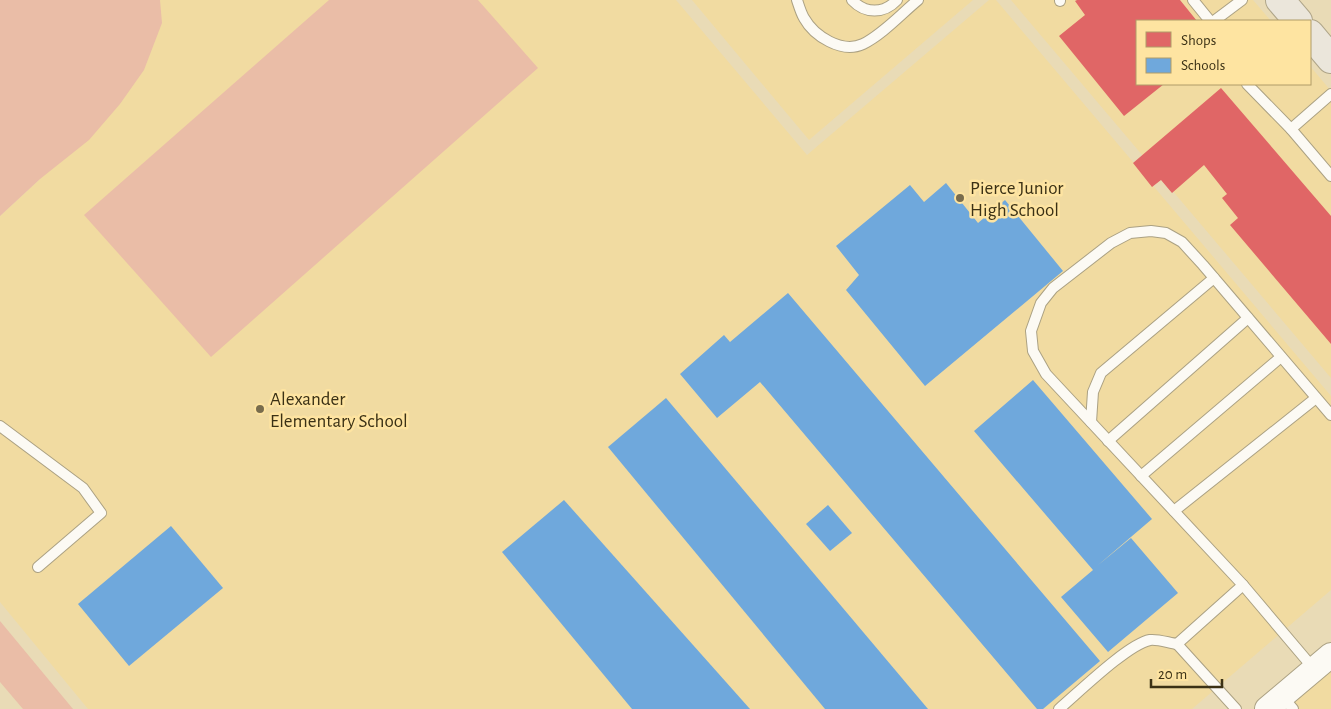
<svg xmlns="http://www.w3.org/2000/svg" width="1331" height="709" font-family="'Alegreya Sans',sans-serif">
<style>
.built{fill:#f1dba1}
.green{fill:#eabda7}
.shops{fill:#e06666}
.schools{fill:#6fa8dc}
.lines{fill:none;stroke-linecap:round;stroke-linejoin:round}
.service-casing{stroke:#aba183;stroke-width:12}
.tertiary-casing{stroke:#aba183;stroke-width:26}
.primary-casing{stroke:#afa589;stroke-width:30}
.service{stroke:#fcfaf4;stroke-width:10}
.tertiary{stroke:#fcfaf4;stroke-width:24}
.primary{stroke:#ebe6db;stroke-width:28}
.poi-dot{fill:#786c4d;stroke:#fee4a1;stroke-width:2}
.labels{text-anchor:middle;stroke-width:5;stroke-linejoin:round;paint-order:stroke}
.poi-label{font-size:19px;fill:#3b3115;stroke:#fee4a1;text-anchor:start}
</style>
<rect width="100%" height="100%" fill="#e9dbb6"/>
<!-- built -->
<g class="built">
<polygon points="160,0 676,0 807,155 989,0 996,0 1331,396 1331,590 1192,709 88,709 0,602 0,216 40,179"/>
<polygon points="692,0 973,0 809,140"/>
<polygon points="1011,0 1253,0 1271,21 1137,21 1137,84 1310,84 1310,66 1331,91 1331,378"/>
<polygon points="1331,670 1331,709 1285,709"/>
</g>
<!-- green -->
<g class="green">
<polygon points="0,0 160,0 162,23 144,70 120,104 89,140 40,179 0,216"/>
<polygon points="329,0 478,0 538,68 211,357 84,215"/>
<polygon points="0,621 73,709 23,709 0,682"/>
</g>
<!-- shops -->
<g class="shops">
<polygon points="1077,0 1180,0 1197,21 1137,21 1137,84 1164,84 1124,116 1059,36 1085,15 1075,1"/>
<polygon points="1221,88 1331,216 1331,344 1230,225 1238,218 1222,198 1227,194 1204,165 1172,193 1161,180 1152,187 1133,163"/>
</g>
<!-- schools -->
<g class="schools">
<polygon points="946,183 978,223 1005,200 1063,271 925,386 846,290 859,275 836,246 910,185 924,202"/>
<polygon points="788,293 1100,661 1043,709 1037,709 760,382 717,418 680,374 724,335 730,342"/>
<polygon points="1033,380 1152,519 1097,566 1131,538 1178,593 1108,652 1061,597 1093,570 974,431"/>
<polygon points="666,398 928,709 825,709 608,447"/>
<polygon points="564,500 750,709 632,709 502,552"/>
<polygon points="828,505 852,533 830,551 806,524"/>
<polygon points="171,526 223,588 129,666 78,604"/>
</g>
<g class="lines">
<defs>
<g id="service">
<path d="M 797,0 C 799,6 801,13 804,18 C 814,36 842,54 863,44 C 883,34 901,14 918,0"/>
<path d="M 852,0 C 865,14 884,14 897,0"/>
<polyline points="1193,0 1210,21"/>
<polyline points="1060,1 1060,0"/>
<polyline points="1214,21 1242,0"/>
<polyline points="1247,84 1291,129 1331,176"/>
<polyline points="1291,129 1331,94"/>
<polyline points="1091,422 1093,392 1101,373 1214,278"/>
<polyline points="0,426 83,488 101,513 38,567"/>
<polyline points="1108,441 1248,318"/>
<polyline points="1141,476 1281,357"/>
<polyline points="1174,511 1316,398"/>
<polyline points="1314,669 1243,585 1046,374 1033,351 1031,331 1041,303 1053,288 1111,243 1130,233 1151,231 1166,233 1182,242 1203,265 1331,415"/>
<polyline points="1282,696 1293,709"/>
<path d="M 1059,709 C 1078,693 1128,644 1150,640 C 1158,639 1169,643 1177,644"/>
<polyline points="1236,709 1177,644 1243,585"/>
</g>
<polyline id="tertiary" points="1267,709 1331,655"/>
<g id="primary">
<polyline points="1280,0 1298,21"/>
<polyline points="1310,34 1331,59"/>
</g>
</defs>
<!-- service casing -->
<use href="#service" class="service-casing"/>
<!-- tertiary casing -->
<use href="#tertiary" class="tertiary-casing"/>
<!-- primary casing -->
<use href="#primary" class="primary-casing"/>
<!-- service -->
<use href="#service" class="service"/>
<!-- tertiary -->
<use href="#tertiary" class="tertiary"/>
<!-- primary -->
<use href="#primary" class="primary"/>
</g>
<!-- markers -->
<g class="poi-dot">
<circle cx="960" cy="198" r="5"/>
<circle cx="260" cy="409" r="5"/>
</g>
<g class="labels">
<!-- poi labels -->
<g class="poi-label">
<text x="970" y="194">Pierce Junior<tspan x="970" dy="22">High School</tspan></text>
<text x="270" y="405">Alexander<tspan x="270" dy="22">Elementary School</tspan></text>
</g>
</g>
<!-- legend -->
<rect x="1136" y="20" width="175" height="65" fill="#fee4a1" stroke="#b09c69"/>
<rect x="1146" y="32" width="25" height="15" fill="#e06666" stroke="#b09c69"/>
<text x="1181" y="45" font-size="15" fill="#3b3115">Shops</text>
<rect x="1146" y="58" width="25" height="15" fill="#6fa8dc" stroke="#b09c69"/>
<text x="1181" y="70" font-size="15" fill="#3b3115">Schools</text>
<!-- scale -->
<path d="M1151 679v8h71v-8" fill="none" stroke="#3b3115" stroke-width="2.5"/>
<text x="1158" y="679" font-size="15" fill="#3b3115" stroke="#fee4a1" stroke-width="4" paint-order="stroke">20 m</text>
</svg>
